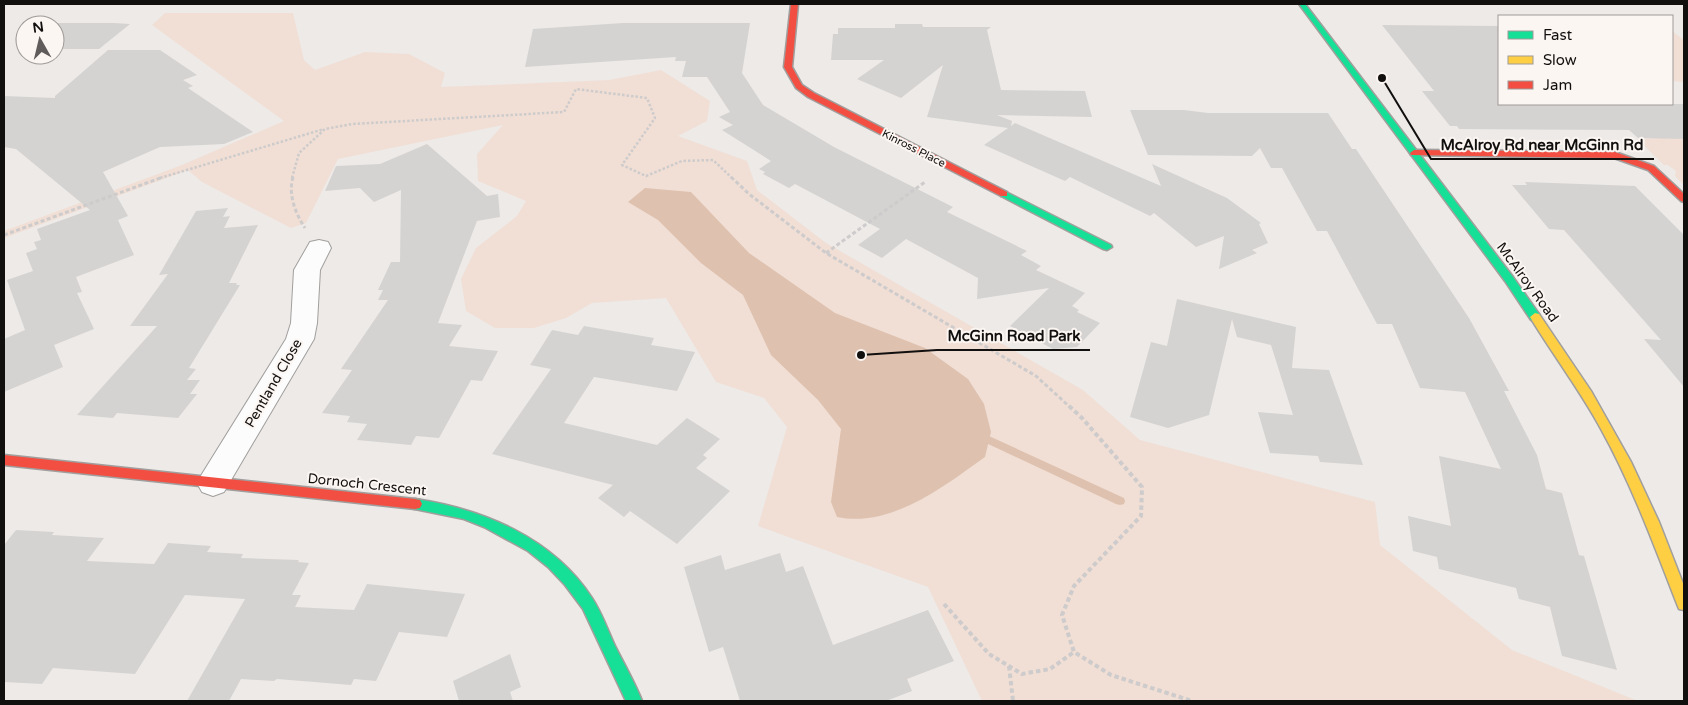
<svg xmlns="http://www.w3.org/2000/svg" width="1688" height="705" font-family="'Varela Round',sans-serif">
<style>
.green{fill:#f1dfd5}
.water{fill:#dec1af}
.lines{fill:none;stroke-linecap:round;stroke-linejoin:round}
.stream{fill:#dec1af;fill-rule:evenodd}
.building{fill:#d5d3d1}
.street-casing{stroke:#a19f9d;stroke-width:2}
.fast-casing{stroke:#a19f9d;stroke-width:3}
.slow-casing{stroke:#a19f9d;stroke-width:3}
.jam-casing{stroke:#a19f9d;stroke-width:3}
.path-far2{stroke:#cdcbcb;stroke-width:2.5;stroke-dasharray:2.5 2;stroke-linecap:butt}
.path-far1{stroke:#cdcbcb;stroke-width:3;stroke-dasharray:4 2.5;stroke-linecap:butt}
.path{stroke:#cdcbcb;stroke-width:4;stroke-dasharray:4.5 3;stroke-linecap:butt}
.street{fill:#fcfcfc;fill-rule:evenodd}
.fast{fill:#16e098;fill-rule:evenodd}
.slow{fill:#ffcf43;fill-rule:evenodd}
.jam{fill:#f24e42;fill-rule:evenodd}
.labels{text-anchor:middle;stroke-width:4;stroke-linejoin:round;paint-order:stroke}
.far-street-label{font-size:11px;fill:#12100f;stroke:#fcf6f3}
.street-label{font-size:14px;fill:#12100f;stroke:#fcf6f3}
.leader{fill:none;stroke:#12100f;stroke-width:2}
.callout-dot{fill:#12100f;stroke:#fcf6f3;stroke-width:2}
.callout-label{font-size:15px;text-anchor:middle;font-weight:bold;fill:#12100f;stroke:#fcf6f3;stroke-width:4;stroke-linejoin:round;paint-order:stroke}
</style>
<rect width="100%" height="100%" fill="#edeae8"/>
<!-- green -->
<g class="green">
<polygon points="165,13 293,13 304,60 315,70 365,52 409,54 445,73 441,87 609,80 661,70 710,101 707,121 678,136 747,161 757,190 826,243 1083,390 1140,440 1375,502 1380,545 1512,650 1638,701 982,701 928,587 758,526 787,427 764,398 716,382 666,298 592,303 566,318 534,328 495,328 466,311 461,279 476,248 517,216 526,201 478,181 477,154 503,125 338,159 306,223 291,228 202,182 188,170 4,238 4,231 182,165 284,121 152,25"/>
<polygon points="1672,31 1684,40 1684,82 1672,81"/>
<polygon points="1684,137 1684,185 1675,176 1676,171 1668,165 1664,165 1637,139"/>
</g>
<!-- water -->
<path class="water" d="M 645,188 L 691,192 L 749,253 L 835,313 L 925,348 L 968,379 L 984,404 L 991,432 L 985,457 C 943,487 891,528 837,517 L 831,502 L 841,429 L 818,400 L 771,355 L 743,295 L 701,263 L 658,220 L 628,202 Z"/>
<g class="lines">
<!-- stream -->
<polygon class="stream" points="989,436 1124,498 1125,501 1124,504 1120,505 1116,504 986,443 984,440 986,437"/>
</g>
<!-- building -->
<g class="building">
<polygon points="55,23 113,23 130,24 99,49 55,49"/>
<polygon points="623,23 750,23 742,73 763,105 834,147 953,207 947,212 1027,251 1021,255 1041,266 1036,270 1085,293 1072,306 1079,310 1077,312 1100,323 1077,347 1053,349 1010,326 1049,288 977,299 978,278 906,239 882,258 858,245 880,229 795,184 789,188 763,174 765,172 759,169 771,161 722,130 733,125 719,117 730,112 707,77 682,77 686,61 675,61 676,57 525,67 533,29"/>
<polygon points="895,24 922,24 923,27 991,27 987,30 1001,90 1085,91 1092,117 997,115 1012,121 1011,126 1015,123 1161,186 1152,164 1227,198 1261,223 1259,224 1268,243 1252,250 1257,253 1219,269 1224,236 1196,247 1154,213 1150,216 1070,177 1065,181 984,145 1008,128 927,117 943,65 901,98 857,79 884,60 831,60 833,34 838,34 838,28 895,28"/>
<polygon points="1382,25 1499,26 1499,104 1684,104 1684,139 1638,138 1629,130 1459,129 1457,126 1450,126 1422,91 1434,91"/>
<polygon points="108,50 160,50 197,75 183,80 193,86 188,88 253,132 224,144 160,147 103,172 128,216 118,220 134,255 76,277 82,292 77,293 94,329 54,345 63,367 4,392 4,339 25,330 7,280 33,271 26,253 37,249 34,242 41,240 37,229 90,210 16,149 4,147 4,96 55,98 55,96"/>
<polygon points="1130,110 1184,110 1208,113 1328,113 1352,149 1356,149 1469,318 1509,391 1504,391 1537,455 1546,489 1562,493 1579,555 1584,556 1617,670 1562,656 1550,607 1519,599 1516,588 1439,569 1437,557 1413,551 1408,516 1451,526 1439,456 1501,469 1465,392 1420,388 1392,324 1377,324 1327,231 1317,231 1282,168 1271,168 1260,148 1252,156 1148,155"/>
<polygon points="427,144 487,196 498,194 500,217 477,221 438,323 462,325 449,346 498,351 482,381 471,380 439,438 416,436 411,445 357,440 367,424 347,422 350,416 322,413 352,370 341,369 388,300 378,300 383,290 378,290 391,262 400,262 401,190 374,202 360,188 325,191 336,166 380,164"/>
<polygon points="1525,182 1635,186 1684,235 1684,387 1644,339 1661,340 1564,230 1549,229 1512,185 1527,185"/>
<polygon points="228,208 223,217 230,216 224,228 258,225 229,283 237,283 236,285 240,285 189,368 196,369 187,380 200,380 190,394 197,394 178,418 117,413 113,418 77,415 157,326 130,326 168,274 159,275 196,211"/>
<polygon points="1177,299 1296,327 1292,368 1329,370 1363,465 1320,462 1318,456 1270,453 1258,412 1293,415 1271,345 1237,337 1232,319 1209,415 1168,428 1130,417 1151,342 1167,346"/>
<polygon points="584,326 654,338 651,345 695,352 677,391 594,377 564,423 657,445 687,418 720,439 703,455 707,458 696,468 730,491 677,544 630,511 624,517 598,498 613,485 492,454 551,369 530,365 552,330 578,335"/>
<polygon points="16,530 54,532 52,535 104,538 87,561 154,564 168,543 211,546 207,552 243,554 241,558 299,560 298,562 309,563 292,595 301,595 295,607 354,610 367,584 465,594 447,637 399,632 376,681 354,679 351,685 277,679 274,681 241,679 229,701 187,701 245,599 185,595 135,674 53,668 42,684 4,682 4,545"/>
<polygon points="780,553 786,572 803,566 833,645 928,610 954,661 907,679 912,691 886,701 740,701 723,647 709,652 684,567 721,555 725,570"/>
<polygon points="510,654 521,687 510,692 513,701 459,701 453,681"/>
</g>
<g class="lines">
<defs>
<polygon id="street" points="319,240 328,242 331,248 320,270 317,323 314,339 224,492 213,496 202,492 197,483 202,474 286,339 291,323 294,270 310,242"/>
<g id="fast">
<polygon points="1299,4 1305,4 1513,277 1539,314 1540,317 1539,320 1531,320 1505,281"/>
<polygon points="1004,191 1111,245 1112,247 1107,250 1103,249 1001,196 999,194"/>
<path d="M 415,499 C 483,509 553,538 592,598 C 602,613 608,631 615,646 C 624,664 635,683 642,701 L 626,701 L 583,609 L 565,585 L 548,567 L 528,551 L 484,527 L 464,519 L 410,508 L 408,504 L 410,500 Z"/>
</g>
<path id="slow" d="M 1535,313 L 1539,314 L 1591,391 L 1631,462 L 1659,522 L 1684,586 L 1684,610 L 1679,609 L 1677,604 C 1654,545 1632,485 1601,429 C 1580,390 1553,355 1530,317 Z"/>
<g id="jam">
<polygon points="791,4 798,4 792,67 802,85 814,93 1007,192 1007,196 1001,196 808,97 796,88 784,67"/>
<polygon points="1414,150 1615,152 1654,166 1684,194 1684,202 1681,201 1648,170 1614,158 1411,155 1410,153"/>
<polygon points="4,455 415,499 420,500 422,504 420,508 415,509 4,465"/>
</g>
</defs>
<!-- street casing -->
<use href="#street" class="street-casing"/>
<!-- fast casing -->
<use href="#fast" class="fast-casing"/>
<!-- slow casing -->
<use href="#slow" class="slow-casing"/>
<!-- jam casing -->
<use href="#jam" class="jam-casing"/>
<!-- path-far2 -->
<g class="path-far2">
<polyline points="160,178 324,129"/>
<polyline points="292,178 299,153 325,129 352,124 564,112 576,89 647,98 655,118 622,165 646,176 682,161 713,160 732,178"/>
</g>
<!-- path-far1 -->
<g class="path-far1">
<path d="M 293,177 C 288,194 295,213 305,228"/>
<polyline points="731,177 749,194 826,253 1036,376 1071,408"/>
<polyline points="4,235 163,177"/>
<polyline points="826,253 925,182"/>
</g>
<!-- path -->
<g class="path">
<polyline points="1069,406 1082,418 1142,487 1141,516 1074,586 1062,615 1074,652 1111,675 1192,701"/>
<polyline points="944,604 989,654 1022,674 1050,669 1074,652"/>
<polyline points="1009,666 1013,701"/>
</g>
<!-- street -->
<use href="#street" class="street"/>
<!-- fast -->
<use href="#fast" class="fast"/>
<!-- slow -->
<use href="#slow" class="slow"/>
<!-- jam -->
<use href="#jam" class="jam"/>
</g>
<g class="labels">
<!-- far-street labels -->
<g class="far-street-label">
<text transform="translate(914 148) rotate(27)" y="4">Kinross Place</text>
</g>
<!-- street labels -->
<g class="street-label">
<text transform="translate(1528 282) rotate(54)" y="5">McAlroy Road</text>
<text transform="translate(273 383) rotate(-60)" y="5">Pentland Close</text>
<text transform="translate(367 484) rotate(6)" y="5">Dornoch Crescent</text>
</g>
</g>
<!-- callouts -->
<path class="leader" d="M1382 78L1431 159H1654M861 355L937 350H1090"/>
<g class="callout-dot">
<circle cx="1382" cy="78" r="5"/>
<circle cx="861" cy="355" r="5"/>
</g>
<g class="callout-label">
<text x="1542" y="150">McAlroy Rd near McGinn Rd</text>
<text x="1014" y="341">McGinn Road Park</text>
</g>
<!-- border -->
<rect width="1688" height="705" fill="none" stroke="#12100f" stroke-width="10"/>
<!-- legend -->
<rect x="1498" y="15" width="175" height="90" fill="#fcf6f3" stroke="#9e9a98"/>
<rect x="1508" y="31" width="25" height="8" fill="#16e098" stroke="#9e9a98"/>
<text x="1543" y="40" font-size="15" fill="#12100f">Fast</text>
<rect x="1508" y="56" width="25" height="8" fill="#ffcf43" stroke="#9e9a98"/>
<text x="1543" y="65" font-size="15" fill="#12100f">Slow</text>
<rect x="1508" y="81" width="25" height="8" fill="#f24e42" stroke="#9e9a98"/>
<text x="1543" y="90" font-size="15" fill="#12100f">Jam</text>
<!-- north arrow -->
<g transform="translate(40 40) rotate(352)"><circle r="24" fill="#fcf6f3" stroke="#9e9a98"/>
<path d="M0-4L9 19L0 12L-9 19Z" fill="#5f5c5b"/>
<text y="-8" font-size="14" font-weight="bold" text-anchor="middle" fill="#12100f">N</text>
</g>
</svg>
